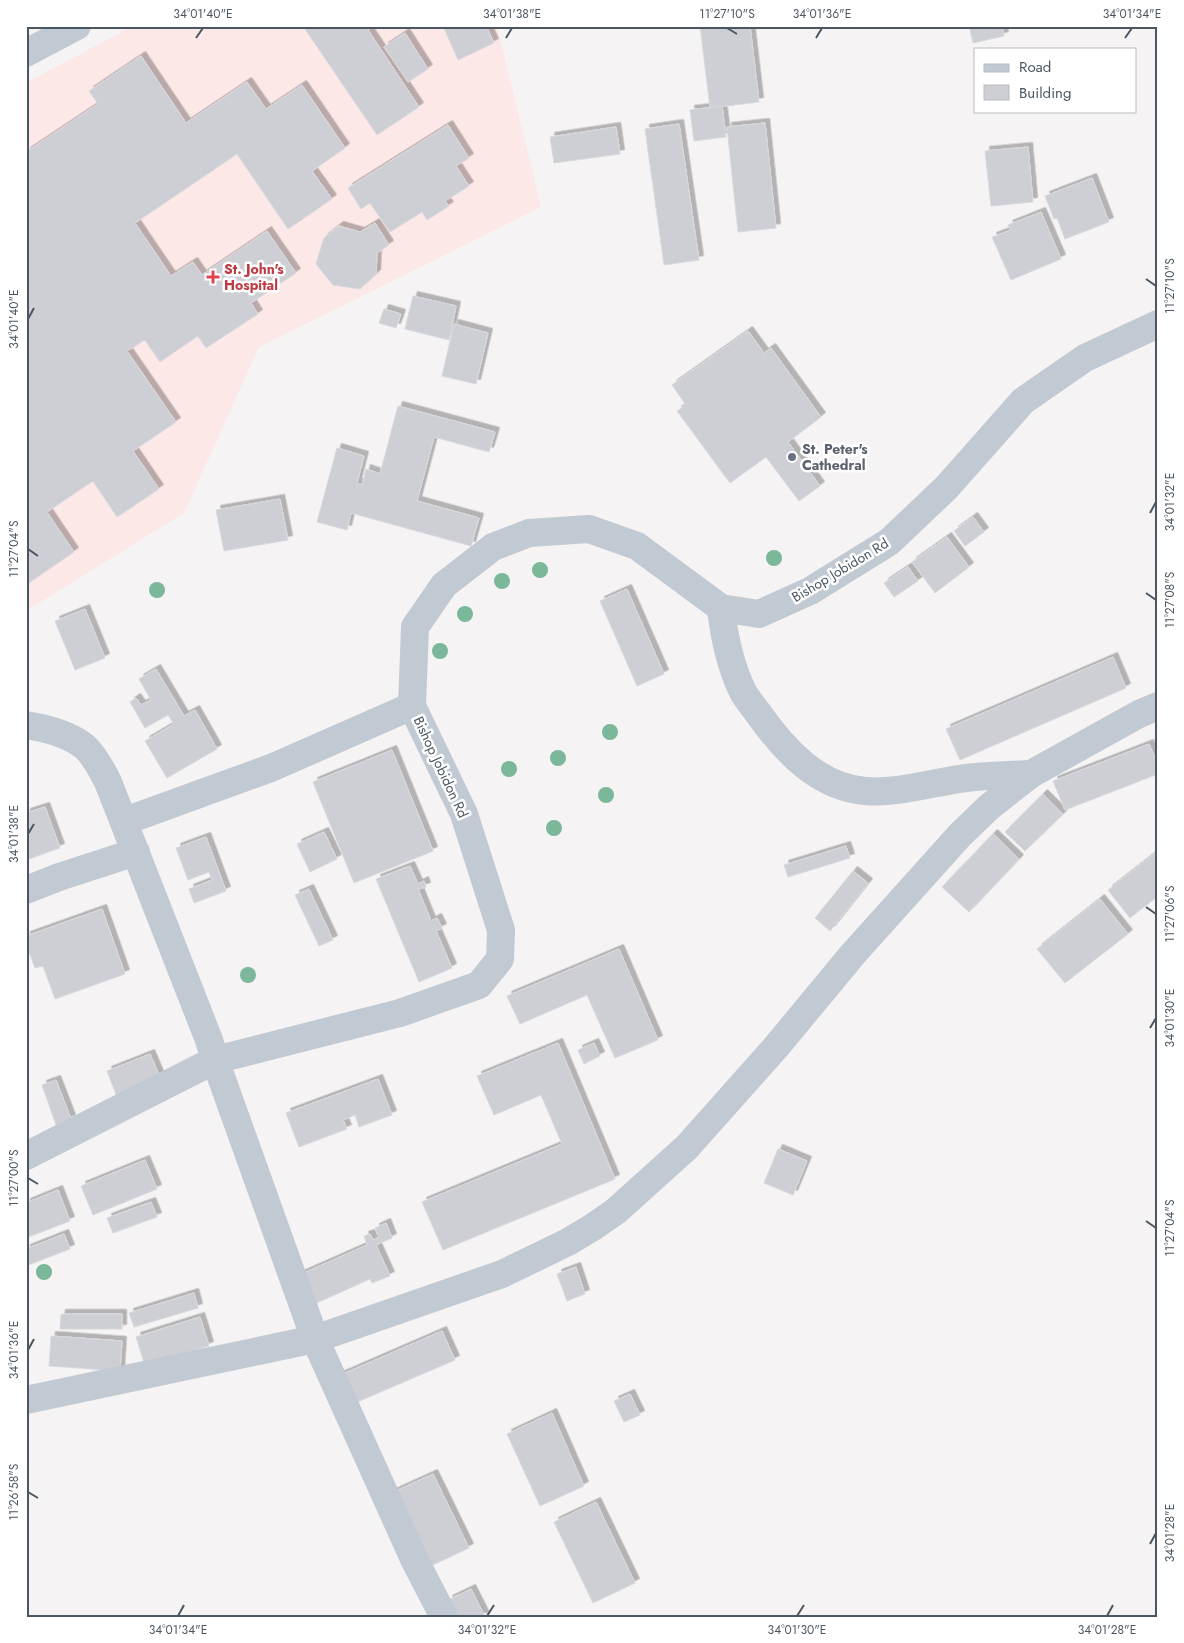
<svg xmlns="http://www.w3.org/2000/svg" width="1184" height="1643" font-family="Jost,sans-serif">
<style>
.medical{fill:#fce8e6}
.building{fill:#cdcfd5;stroke:#d7d9de;filter:url(#shadow)}
.lines{fill:none;stroke-linecap:round;stroke-linejoin:round}
.minor{stroke:#c1cad2;stroke-width:28}
.tree{fill:#7bb799}
.ticks{fill:none;stroke:#4a5661;stroke-width:2}
.health-dot{fill:#e0444e;stroke:#fff;stroke-width:2}
.worship-dot{fill:#6b7280;stroke:#fff;stroke-width:2}
.labels{text-anchor:middle;stroke-width:5;stroke-linejoin:round;paint-order:stroke}
.health-label{font-size:14px;font-weight:bold;fill:#be3a42;stroke:#fff;text-anchor:start}
.worship-label{font-size:14px;font-weight:bold;fill:#5b616d;stroke:#fff;text-anchor:start}
.street-label{font-size:14px;fill:#4a5661;stroke:#fff}
.neatline{fill:none;stroke:#4a5661;stroke-width:2}
.ticks-label{font-size:12px;text-anchor:middle;fill:#4a5661}
</style>
<defs>
<filter id="shadow"><feDropShadow dx="4.5" dy="-4.5" stdDeviation="0" flood-color="#0004"/></filter>
</defs>
<rect width="100%" height="100%" fill="#f5f3f3"/>
<!-- medical -->
<polygon class="medical" points="133,26 497,26 541,207 259,347 184,513 26,611 26,83"/>
<!-- building -->
<g class="building">
<polygon points="303,26 374,26 368,30 419,107 377,135"/>
<polygon points="443,26 486,26 494,43 458,60"/>
<polygon points="700,26 750,26 759,102 710,108"/>
<polygon points="969,26 1002,26 1004,36 973,43"/>
<polygon points="405,33 428,69 408,82 384,47"/>
<polygon points="141,56 186,123 247,82 266,109 302,85 345,148 312,171 332,199 288,229 237,154 135,223 171,276 193,262 202,275 267,231 296,273 251,303 258,314 206,348 198,336 160,362 145,340 127,351 176,422 133,451 159,489 117,517 93,481 47,512 74,552 26,585 26,152 98,104 89,91"/>
<polygon points="722,106 726,137 694,141 690,110"/>
<polygon points="765,123 776,228 738,232 727,127"/>
<polygon points="679,124 699,260 664,265 645,129"/>
<polygon points="448,125 469,158 456,166 469,186 445,201 449,206 427,220 422,212 390,232 370,203 361,209 348,188"/>
<polygon points="616,127 620,154 554,163 550,137"/>
<polygon points="1028,147 1033,202 991,206 985,151"/>
<polygon points="1092,178 1109,222 1065,239 1057,218 1054,219 1045,196"/>
<polygon points="1041,212 1061,259 1011,280 992,237 1011,230 1008,225"/>
<polygon points="375,223 389,245 377,253 376,274 360,289 333,285 316,264 324,238 339,226 360,232"/>
<polygon points="413,296 456,306 449,340 405,329"/>
<polygon points="384,309 401,314 396,328 379,323"/>
<polygon points="454,324 488,333 476,384 442,376"/>
<polygon points="748,331 764,353 771,348 821,417 788,442 820,486 799,501 766,457 730,483 677,411 686,405 672,385"/>
<polygon points="398,406 495,432 489,452 434,437 417,501 479,518 471,546 351,513 347,530 317,522 337,448 364,456 357,483 362,485 366,469 380,474"/>
<polygon points="280,499 288,540 224,551 216,510"/>
<polygon points="973,517 984,532 965,546 954,531"/>
<polygon points="947,537 969,567 935,593 912,562"/>
<polygon points="908,567 918,581 894,597 884,583"/>
<polygon points="627,589 664,674 637,686 600,601"/>
<polygon points="85,609 105,658 75,670 55,621"/>
<polygon points="1113,657 1126,688 960,760 946,729"/>
<polygon points="156,669 184,716 195,710 217,749 167,778 145,741 174,724 168,715 145,728 130,702 136,698 141,705 151,700 139,679"/>
<polygon points="1149,744 1158,765 1158,774 1065,810 1053,781"/>
<polygon points="392,750 433,851 354,883 313,782"/>
<polygon points="1043,794 1063,814 1025,851 1005,832"/>
<polygon points="45,807 60,848 26,860 26,813"/>
<polygon points="324,832 337,859 310,872 297,844"/>
<polygon points="993,834 1019,859 969,912 942,887"/>
<polygon points="206,837 226,891 194,903 189,889 212,880 209,872 188,880 176,848"/>
<polygon points="846,846 850,858 788,877 784,865"/>
<polygon points="1158,851 1158,896 1130,918 1108,890"/>
<polygon points="410,866 418,884 424,881 426,887 418,889 431,921 437,918 442,928 436,931 452,968 419,982 376,879"/>
<polygon points="853,871 868,883 830,931 815,918"/>
<polygon points="309,889 333,940 319,946 295,895"/>
<polygon points="1100,899 1128,934 1065,983 1037,949"/>
<polygon points="102,909 125,974 55,999 43,966 35,968 26,944 26,936"/>
<polygon points="619,949 658,1040 615,1058 587,995 520,1024 507,996"/>
<polygon points="558,1043 615,1179 443,1250 422,1202 562,1144 541,1095 494,1115 477,1076"/>
<polygon points="594,1043 600,1056 584,1064 578,1050"/>
<polygon points="150,1054 161,1080 117,1097 107,1071"/>
<polygon points="378,1079 392,1115 359,1127 355,1115 343,1120 347,1129 299,1147 286,1113"/>
<polygon points="56,1080 71,1119 56,1125 42,1085"/>
<polygon points="778,1149 807,1161 793,1195 764,1183"/>
<polygon points="145,1160 157,1189 93,1215 81,1186"/>
<polygon points="58,1190 70,1221 26,1238 26,1203"/>
<polygon points="151,1202 157,1217 113,1233 107,1218"/>
<polygon points="386,1223 392,1238 376,1245 390,1276 372,1283 370,1279 310,1306 297,1276 367,1245 364,1236 370,1234 373,1240 379,1237 375,1228"/>
<polygon points="64,1234 70,1249 26,1266 26,1249"/>
<polygon points="576,1267 585,1294 567,1301 557,1274"/>
<polygon points="194,1293 198,1308 134,1327 129,1313"/>
<polygon points="61,1314 122,1314 122,1329 60,1329"/>
<polygon points="200,1317 209,1346 145,1366 136,1337"/>
<polygon points="442,1331 455,1360 348,1406 336,1377"/>
<polygon points="51,1336 122,1341 120,1371 49,1366"/>
<polygon points="630,1394 640,1415 624,1422 614,1401"/>
<polygon points="552,1413 584,1486 540,1506 507,1434"/>
<polygon points="433,1474 469,1548 422,1570 387,1495"/>
<polygon points="596,1502 635,1583 593,1603 554,1522"/>
<polygon points="471,1589 485,1617 457,1617 448,1600"/>
</g>
<g class="lines">
<!-- minor -->
<g class="minor">
<polyline points="26,53 77,26"/>
<path d="M 721,608 C 724,637 730,665 743,692 C 747,699 753,706 758,713 C 784,750 818,787 865,791 C 897,794 934,782 966,778 C 988,775 1010,775 1031,774"/>
<path d="M 26,725 C 45,728 65,733 81,744 C 92,751 102,770 108,782 L 209,1040 L 215,1060 L 315,1339 L 414,1559 L 444,1617"/>
<polyline points="125,821 271,768 412,706"/>
<polyline points="26,890 59,877 136,852"/>
<polyline points="26,1156 215,1060 400,1013 479,985 500,959 501,930 464,814 412,706 415,627 444,585 493,547 529,533 589,529 637,546 721,608 759,614 810,591 889,542 946,488 1023,401 1085,358 1158,324"/>
<polyline points="26,1400 315,1339 502,1274 568,1242 593,1227 616,1211 687,1147 776,1047 853,954 960,835 989,807 1031,774 1139,714 1158,706"/>
</g>
</g>
<!-- trees -->
<g class="tree">
<circle cx="774" cy="558" r="8"/>
<circle cx="540" cy="570" r="8"/>
<circle cx="502" cy="581" r="8"/>
<circle cx="157" cy="590" r="8"/>
<circle cx="465" cy="614" r="8"/>
<circle cx="440" cy="651" r="8"/>
<circle cx="610" cy="732" r="8"/>
<circle cx="558" cy="758" r="8"/>
<circle cx="509" cy="769" r="8"/>
<circle cx="606" cy="795" r="8"/>
<circle cx="554" cy="828" r="8"/>
<circle cx="248" cy="975" r="8"/>
<circle cx="44" cy="1272" r="8"/>
</g>
<!-- ticks -->
<path class="ticks" d="M 727,28 L 737,34M 196,38 L 203,28M 506,38 L 512,28M 816,38 L 822,28M 1125,38 L 1132,28M 1146,279 L 1156,286M 28,319 L 34,308M 1150,513 L 1156,502M 28,549 L 38,556M 1146,593 L 1156,600M 28,834 L 34,824M 1146,907 L 1156,914M 1150,1028 L 1156,1018M 28,1178 L 38,1184M 1146,1221 L 1156,1228M 28,1350 L 34,1339M 28,1492 L 38,1498M 1150,1544 L 1156,1533M 178,1616 L 184,1605M 487,1616 L 494,1605M 797,1616 L 804,1605M 1107,1616 L 1113,1605"/>
<!-- markers -->
<path class="health-dot" d="M210.5 269.5h5v5h5v5h-5v5h-5v-5h-5v-5h5z"/>
<circle class="worship-dot" cx="792" cy="457" r="5"/>
<g class="labels">
<!-- health labels -->
<g class="health-label">
<text x="224" y="274">St. John's<tspan x="224" dy="16">Hospital</tspan></text>
</g>
<!-- worship labels -->
<g class="worship-label">
<text x="802" y="454">St. Peter's<tspan x="802" dy="16">Cathedral</tspan></text>
</g>
<!-- street labels -->
<g class="street-label">
<text transform="translate(840 570) rotate(-31)" y="5">Bishop Jobidon Rd</text>
<text transform="translate(441 767) rotate(65)" y="5">Bishop Jobidon Rd</text>
</g>
</g>
<!-- border -->
<rect width="1184" height="1643" fill="none" stroke="#ffffff" stroke-width="55"/>
<!-- legend -->
<rect x="974" y="48" width="162" height="65" fill="#ffffff" stroke="#b7bbc0"/>
<rect x="984" y="64" width="25" height="8" fill="#c1cad2" stroke="#b7bbc0"/>
<text x="1019" y="72" font-size="15" fill="#4a5661">Road</text>
<rect x="984" y="85" width="25" height="15" fill="#cdcfd5" stroke="#b7bbc0"/>
<text x="1019" y="98" font-size="15" fill="#4a5661">Building</text>
<rect x="28" y="28" width="1128" height="1588" class="neatline"/>
<g class="ticks-label">
<text x="203" y="18">34°01'40"E</text>
<text x="512" y="18">34°01'38"E</text>
<text x="727" y="18">11°27'10"S</text>
<text x="822" y="18">34°01'36"E</text>
<text x="1132" y="18">34°01'34"E</text>
<text transform="translate(1170 286) rotate(-90)" y="4">11°27'10"S</text>
<text transform="translate(14 319) rotate(-90)" y="4">34°01'40"E</text>
<text transform="translate(1170 502) rotate(-90)" y="4">34°01'32"E</text>
<text transform="translate(14 549) rotate(-90)" y="4">11°27'04"S</text>
<text transform="translate(1170 600) rotate(-90)" y="4">11°27'08"S</text>
<text transform="translate(14 834) rotate(-90)" y="4">34°01'38"E</text>
<text transform="translate(1170 914) rotate(-90)" y="4">11°27'06"S</text>
<text transform="translate(1170 1018) rotate(-90)" y="4">34°01'30"E</text>
<text transform="translate(14 1178) rotate(-90)" y="4">11°27'00"S</text>
<text transform="translate(1170 1228) rotate(-90)" y="4">11°27'04"S</text>
<text transform="translate(14 1350) rotate(-90)" y="4">34°01'36"E</text>
<text transform="translate(14 1492) rotate(-90)" y="4">11°26'58"S</text>
<text transform="translate(1170 1533) rotate(-90)" y="4">34°01'28"E</text>
<text x="178" y="1634">34°01'34"E</text>
<text x="487" y="1634">34°01'32"E</text>
<text x="797" y="1634">34°01'30"E</text>
<text x="1107" y="1634">34°01'28"E</text>
</g>
</svg>
